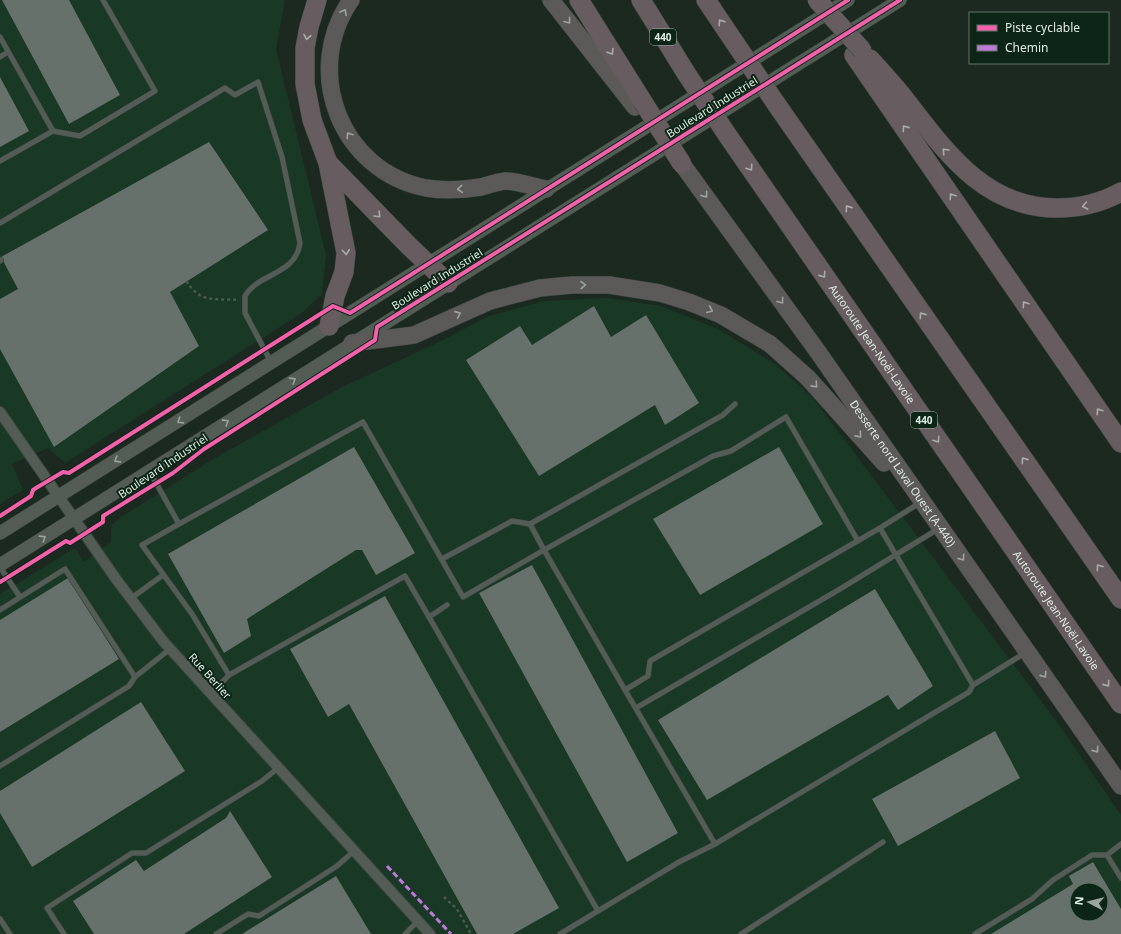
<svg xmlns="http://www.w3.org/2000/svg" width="1121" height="934" font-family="'Noto Sans',sans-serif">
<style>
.built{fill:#193826;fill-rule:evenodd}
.building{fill:#65716a;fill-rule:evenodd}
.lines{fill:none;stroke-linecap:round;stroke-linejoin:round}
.service-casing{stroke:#3a453e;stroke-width:6}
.minor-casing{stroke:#3a453e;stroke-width:12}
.tertiary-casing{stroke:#3a453e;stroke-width:14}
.primary-casing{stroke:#3a453e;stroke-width:18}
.motorway-casing{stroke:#3a453e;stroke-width:20}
.path{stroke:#4d5751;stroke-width:2.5;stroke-dasharray:3 3;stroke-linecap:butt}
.service{stroke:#535d56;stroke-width:5}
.minor{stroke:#535d56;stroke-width:10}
.tertiary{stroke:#535d56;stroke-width:13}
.primary{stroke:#5c5a59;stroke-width:17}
.motorway{stroke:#675d60;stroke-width:19}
.motorway-bridge-casing{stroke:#3a453e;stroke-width:20;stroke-linecap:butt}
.motorway-bridge{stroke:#675d60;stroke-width:19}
.quiet{stroke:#bd7bd9;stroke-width:3;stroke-dasharray:6 3;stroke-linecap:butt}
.cycleway-casing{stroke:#0c2516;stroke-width:6}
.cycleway{stroke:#f560ab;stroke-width:4}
.oneway{stroke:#9da49e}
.oneway2{stroke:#a8aca8}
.oneway3{stroke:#98a59c}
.labels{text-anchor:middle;stroke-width:4;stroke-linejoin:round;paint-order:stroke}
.shield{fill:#0c2516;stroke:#9fb1a6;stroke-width:1}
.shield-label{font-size:10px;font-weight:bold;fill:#deede3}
.street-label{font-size:11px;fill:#deede3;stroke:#0c2516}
</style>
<rect width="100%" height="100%" fill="#1c2921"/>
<!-- built -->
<g class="built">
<polygon points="0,0 285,0 276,49 326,255 322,294 302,313 65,463 48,448 12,464 23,490 0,504"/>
<path d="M 607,298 L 661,306 L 718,329 L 775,364 L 814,399 L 1062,729 L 1121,815 L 1121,934 L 0,934 L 0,594 L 75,548 L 84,562 L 111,542 L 111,526 L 121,517 L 213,459 L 342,387 L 437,343 L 489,316 L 544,301 ZM 1077,890 L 1101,890 L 1101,914 L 1077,914 Z"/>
</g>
<!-- building -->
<g class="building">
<polygon points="2,0 69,0 120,95 69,124"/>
<polygon points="0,77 29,131 0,147"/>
<polygon points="209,142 268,230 170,292 199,346 54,447 0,349 0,299 18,289 1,257"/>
<polygon points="594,306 611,337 646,315 699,403 665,425 655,405 539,476 466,360 520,326 532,345"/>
<polygon points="354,447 415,553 376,575 362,550 356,550 247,619 251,636 224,653 168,554"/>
<polygon points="779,447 823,524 700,595 653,519"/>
<polygon points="532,565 678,833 627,862 479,593"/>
<polygon points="68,578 119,659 0,732 0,620"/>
<polygon points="875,589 933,686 898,710 888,695 707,800 658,720"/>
<polygon points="385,596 559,908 513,934 477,934 349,704 328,717 290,649"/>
<polygon points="141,702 185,771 32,867 0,813 0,791"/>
<polygon points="995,731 1020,778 898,846 872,799"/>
<polygon points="230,811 272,877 184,934 94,934 73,901 136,860 144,871 226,818"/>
<path d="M 1093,862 L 1121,909 L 1121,934 L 991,934 L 1073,884 L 1069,876 ZM 1077,890 L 1101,890 L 1101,914 L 1077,914 Z"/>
<polygon points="336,876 371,934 242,934"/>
</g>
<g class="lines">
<defs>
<g id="service">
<polyline points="0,37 53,131 0,161"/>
<polyline points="0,57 8,52"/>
<polyline points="53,131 80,136 155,91 103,0"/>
<path d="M 0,223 L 225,88 L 235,95 L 258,82 L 282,157 L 300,243 C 296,275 258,273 245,296 L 245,313 L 271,362"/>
<polyline points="0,261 1,260"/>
<polyline points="735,404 723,415 530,524 544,550 713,456 731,451 786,417 858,541"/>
<polyline points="150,472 179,524 363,422 463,597 544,550 625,690"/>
<polyline points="921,502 880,528 973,685 1025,653"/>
<polyline points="179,524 142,545 192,614 229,675 211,694"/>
<polyline points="880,528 650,661 648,676 625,690 715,844 969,692 973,685"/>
<polyline points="442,559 512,521 530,524"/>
<polyline points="0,567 20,597"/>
<polyline points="130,599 163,575"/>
<polyline points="447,605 429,617 598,911"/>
<polyline points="0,610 65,569 135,677 170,649"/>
<polyline points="229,675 405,576 429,617"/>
<polyline points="636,708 840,589 938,529"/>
<polyline points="0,766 129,686 135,677"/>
<polyline points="1121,844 1107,855 1121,878"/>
<polyline points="0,919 10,934"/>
<polyline points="64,934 47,908 132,853 146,853 262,781 278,768"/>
<polyline points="216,934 248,914 259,916 337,866 354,851"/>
<polyline points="405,934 418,921"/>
<polyline points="560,934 679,862 715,844"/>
<polyline points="741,934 883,842"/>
<polyline points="975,934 1032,899 1053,880 1092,855 1107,855"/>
</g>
<polyline id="minor" points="0,412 116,579 163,641 430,934"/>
<g id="tertiary">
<polyline points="0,533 848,0"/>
<polyline points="0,565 900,0"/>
</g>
<g id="primary">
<path d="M 351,0 C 302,71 340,171 426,188 C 445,191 463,190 481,187 C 488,185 497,182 505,181 C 518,181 534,187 546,189"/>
<polyline points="551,0 635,107"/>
<path id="s1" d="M 682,164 L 818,352 L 1121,786"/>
<polyline points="352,343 414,335 490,301 540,288 572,285 609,285 660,293 689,302 721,315 770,344 808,378 884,463"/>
</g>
<g id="motorway">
<polyline points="317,0 309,27 305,48 305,84 312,120 328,163 346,253 344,272 335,296 329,326"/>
<polyline points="579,0 643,102"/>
<polyline points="641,0 686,73"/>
<polyline points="706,0 735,43"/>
<polyline points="854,55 1121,443"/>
<path d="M 870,59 C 880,70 890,81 900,93 C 942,146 981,208 1057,208 C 1080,208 1101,203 1121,192"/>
<polyline points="777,105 1121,599"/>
<path id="s2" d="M 728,136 L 1121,704"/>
<polyline points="328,163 409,246 448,283"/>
</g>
</defs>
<!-- service casing -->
<use href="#service" class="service-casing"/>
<!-- minor casing -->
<use href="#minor" class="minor-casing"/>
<!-- tertiary casing -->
<use href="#tertiary" class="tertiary-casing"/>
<!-- primary casing -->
<use href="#primary" class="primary-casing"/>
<!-- motorway casing -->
<use href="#motorway" class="motorway-casing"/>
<!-- path -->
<g class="path">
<path d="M 186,281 C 202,304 212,298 238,300"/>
<polyline points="444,897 457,909 471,934"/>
</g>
<!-- service -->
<use href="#service" class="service"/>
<!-- minor -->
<use href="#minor" class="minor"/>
<!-- tertiary -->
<use href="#tertiary" class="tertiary"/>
<!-- primary -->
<use href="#primary" class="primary"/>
<!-- motorway -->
<use href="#motorway" class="motorway"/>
<defs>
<g id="motorway-bridge">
<polyline points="817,0 862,50"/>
<polyline points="735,43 777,105"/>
<polyline points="686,73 728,136"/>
<polyline points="643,102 682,164"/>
</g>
</defs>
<!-- motorway-bridge casing -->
<use href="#motorway-bridge" class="motorway-bridge-casing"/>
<!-- motorway-bridge -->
<use href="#motorway-bridge" class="motorway-bridge"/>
<!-- quiet -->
<polyline class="quiet" points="387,866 451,934"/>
<defs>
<g id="cycleway">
<polyline points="0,516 31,496 33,490 36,488 63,472 69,473 333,306 350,313 848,0"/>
<polyline points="0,582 66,541 70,543 103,522 103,516 173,473 204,449 375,340 377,327 900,0"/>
</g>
</defs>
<!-- cycleway casing -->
<use href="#cycleway" class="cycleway-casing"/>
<!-- cycleway -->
<use href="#cycleway" class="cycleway"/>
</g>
<!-- one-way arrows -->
<defs><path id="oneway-chevron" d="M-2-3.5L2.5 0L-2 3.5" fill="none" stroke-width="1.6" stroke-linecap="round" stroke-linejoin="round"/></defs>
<g class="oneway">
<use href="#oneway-chevron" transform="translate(344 12) rotate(-61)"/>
<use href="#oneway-chevron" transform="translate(568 21) rotate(52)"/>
<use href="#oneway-chevron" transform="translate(349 135) rotate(-124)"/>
<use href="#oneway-chevron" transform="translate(460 189) rotate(175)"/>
<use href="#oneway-chevron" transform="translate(705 195) rotate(54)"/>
<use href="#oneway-chevron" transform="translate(583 285) rotate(-1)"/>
<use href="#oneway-chevron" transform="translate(781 301) rotate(54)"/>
<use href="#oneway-chevron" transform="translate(710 310) rotate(23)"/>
<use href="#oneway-chevron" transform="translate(458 314) rotate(-24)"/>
<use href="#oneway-chevron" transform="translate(815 385) rotate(48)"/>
<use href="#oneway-chevron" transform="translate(859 435) rotate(48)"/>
<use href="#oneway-chevron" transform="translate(962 558) rotate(55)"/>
<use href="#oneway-chevron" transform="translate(1044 675) rotate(55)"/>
<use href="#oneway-chevron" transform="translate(1096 750) rotate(55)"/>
</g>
<g class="oneway2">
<use href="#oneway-chevron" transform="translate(721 22) rotate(-124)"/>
<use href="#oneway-chevron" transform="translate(307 37) rotate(100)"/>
<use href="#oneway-chevron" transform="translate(611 52) rotate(58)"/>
<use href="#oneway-chevron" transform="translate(905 128) rotate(-125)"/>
<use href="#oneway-chevron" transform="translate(945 151) rotate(-133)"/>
<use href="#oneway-chevron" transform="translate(750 168) rotate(56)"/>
<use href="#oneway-chevron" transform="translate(952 196) rotate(-124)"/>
<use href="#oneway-chevron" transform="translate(1085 206) rotate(169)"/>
<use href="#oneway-chevron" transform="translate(848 208) rotate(-125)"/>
<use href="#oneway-chevron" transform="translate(378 215) rotate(46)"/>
<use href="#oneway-chevron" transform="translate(346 252) rotate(86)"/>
<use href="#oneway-chevron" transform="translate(823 275) rotate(55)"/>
<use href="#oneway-chevron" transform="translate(1025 304) rotate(-124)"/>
<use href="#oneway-chevron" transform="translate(922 315) rotate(-125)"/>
<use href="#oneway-chevron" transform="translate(1099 411) rotate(-124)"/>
<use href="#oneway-chevron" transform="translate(937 440) rotate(56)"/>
<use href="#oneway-chevron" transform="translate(1024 460) rotate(-125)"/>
<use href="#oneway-chevron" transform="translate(1099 567) rotate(-125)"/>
<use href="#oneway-chevron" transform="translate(1107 684) rotate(55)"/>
</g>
<g class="oneway3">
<use href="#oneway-chevron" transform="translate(293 380) rotate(-32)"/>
<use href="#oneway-chevron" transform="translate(180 421) rotate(148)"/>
<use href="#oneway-chevron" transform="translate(226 422) rotate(-32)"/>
<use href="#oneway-chevron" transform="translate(117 460) rotate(148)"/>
<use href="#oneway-chevron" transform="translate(43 538) rotate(-32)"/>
</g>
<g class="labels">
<!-- shield labels -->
<g class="shield">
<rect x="650" y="29" width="26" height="16" rx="3"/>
<rect x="911" y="412" width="26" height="16" rx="3"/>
</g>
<g class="shield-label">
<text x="663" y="41">440</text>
<text x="924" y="424">440</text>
</g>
<!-- street labels -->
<g class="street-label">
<text transform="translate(712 107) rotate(-32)" y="4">Boulevard Industriel</text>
<text transform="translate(437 279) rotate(-32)" y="4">Boulevard Industriel</text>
<text dy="4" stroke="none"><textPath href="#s2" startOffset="253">Autoroute Jean-Noël-Lavoie</textPath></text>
<text transform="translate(163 466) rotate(-34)" y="4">Boulevard Industriel</text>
<text dy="4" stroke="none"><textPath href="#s1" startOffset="380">Desserte nord Laval Ouest (A-440)</textPath></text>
<text dy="4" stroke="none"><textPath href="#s2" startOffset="577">Autoroute Jean-Noël-Lavoie</textPath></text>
<text transform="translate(210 676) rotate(48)" y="4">Rue Berlier</text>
</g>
</g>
<!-- legend -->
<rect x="969" y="12" width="140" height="52" fill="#0c2516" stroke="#607568"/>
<rect x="977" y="25" width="20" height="6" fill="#f560ab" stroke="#607568"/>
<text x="1005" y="32" font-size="12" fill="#deede3">Piste cyclable</text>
<rect x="977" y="45" width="20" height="6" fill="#bd7bd9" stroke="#607568"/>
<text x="1005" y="52" font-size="12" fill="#deede3">Chemin</text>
<!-- north arrow -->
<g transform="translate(1089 902) rotate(277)"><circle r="19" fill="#0c2516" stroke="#607568"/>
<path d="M0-3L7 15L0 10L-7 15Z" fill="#9aa89f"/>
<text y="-6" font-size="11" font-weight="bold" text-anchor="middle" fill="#deede3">N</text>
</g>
</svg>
